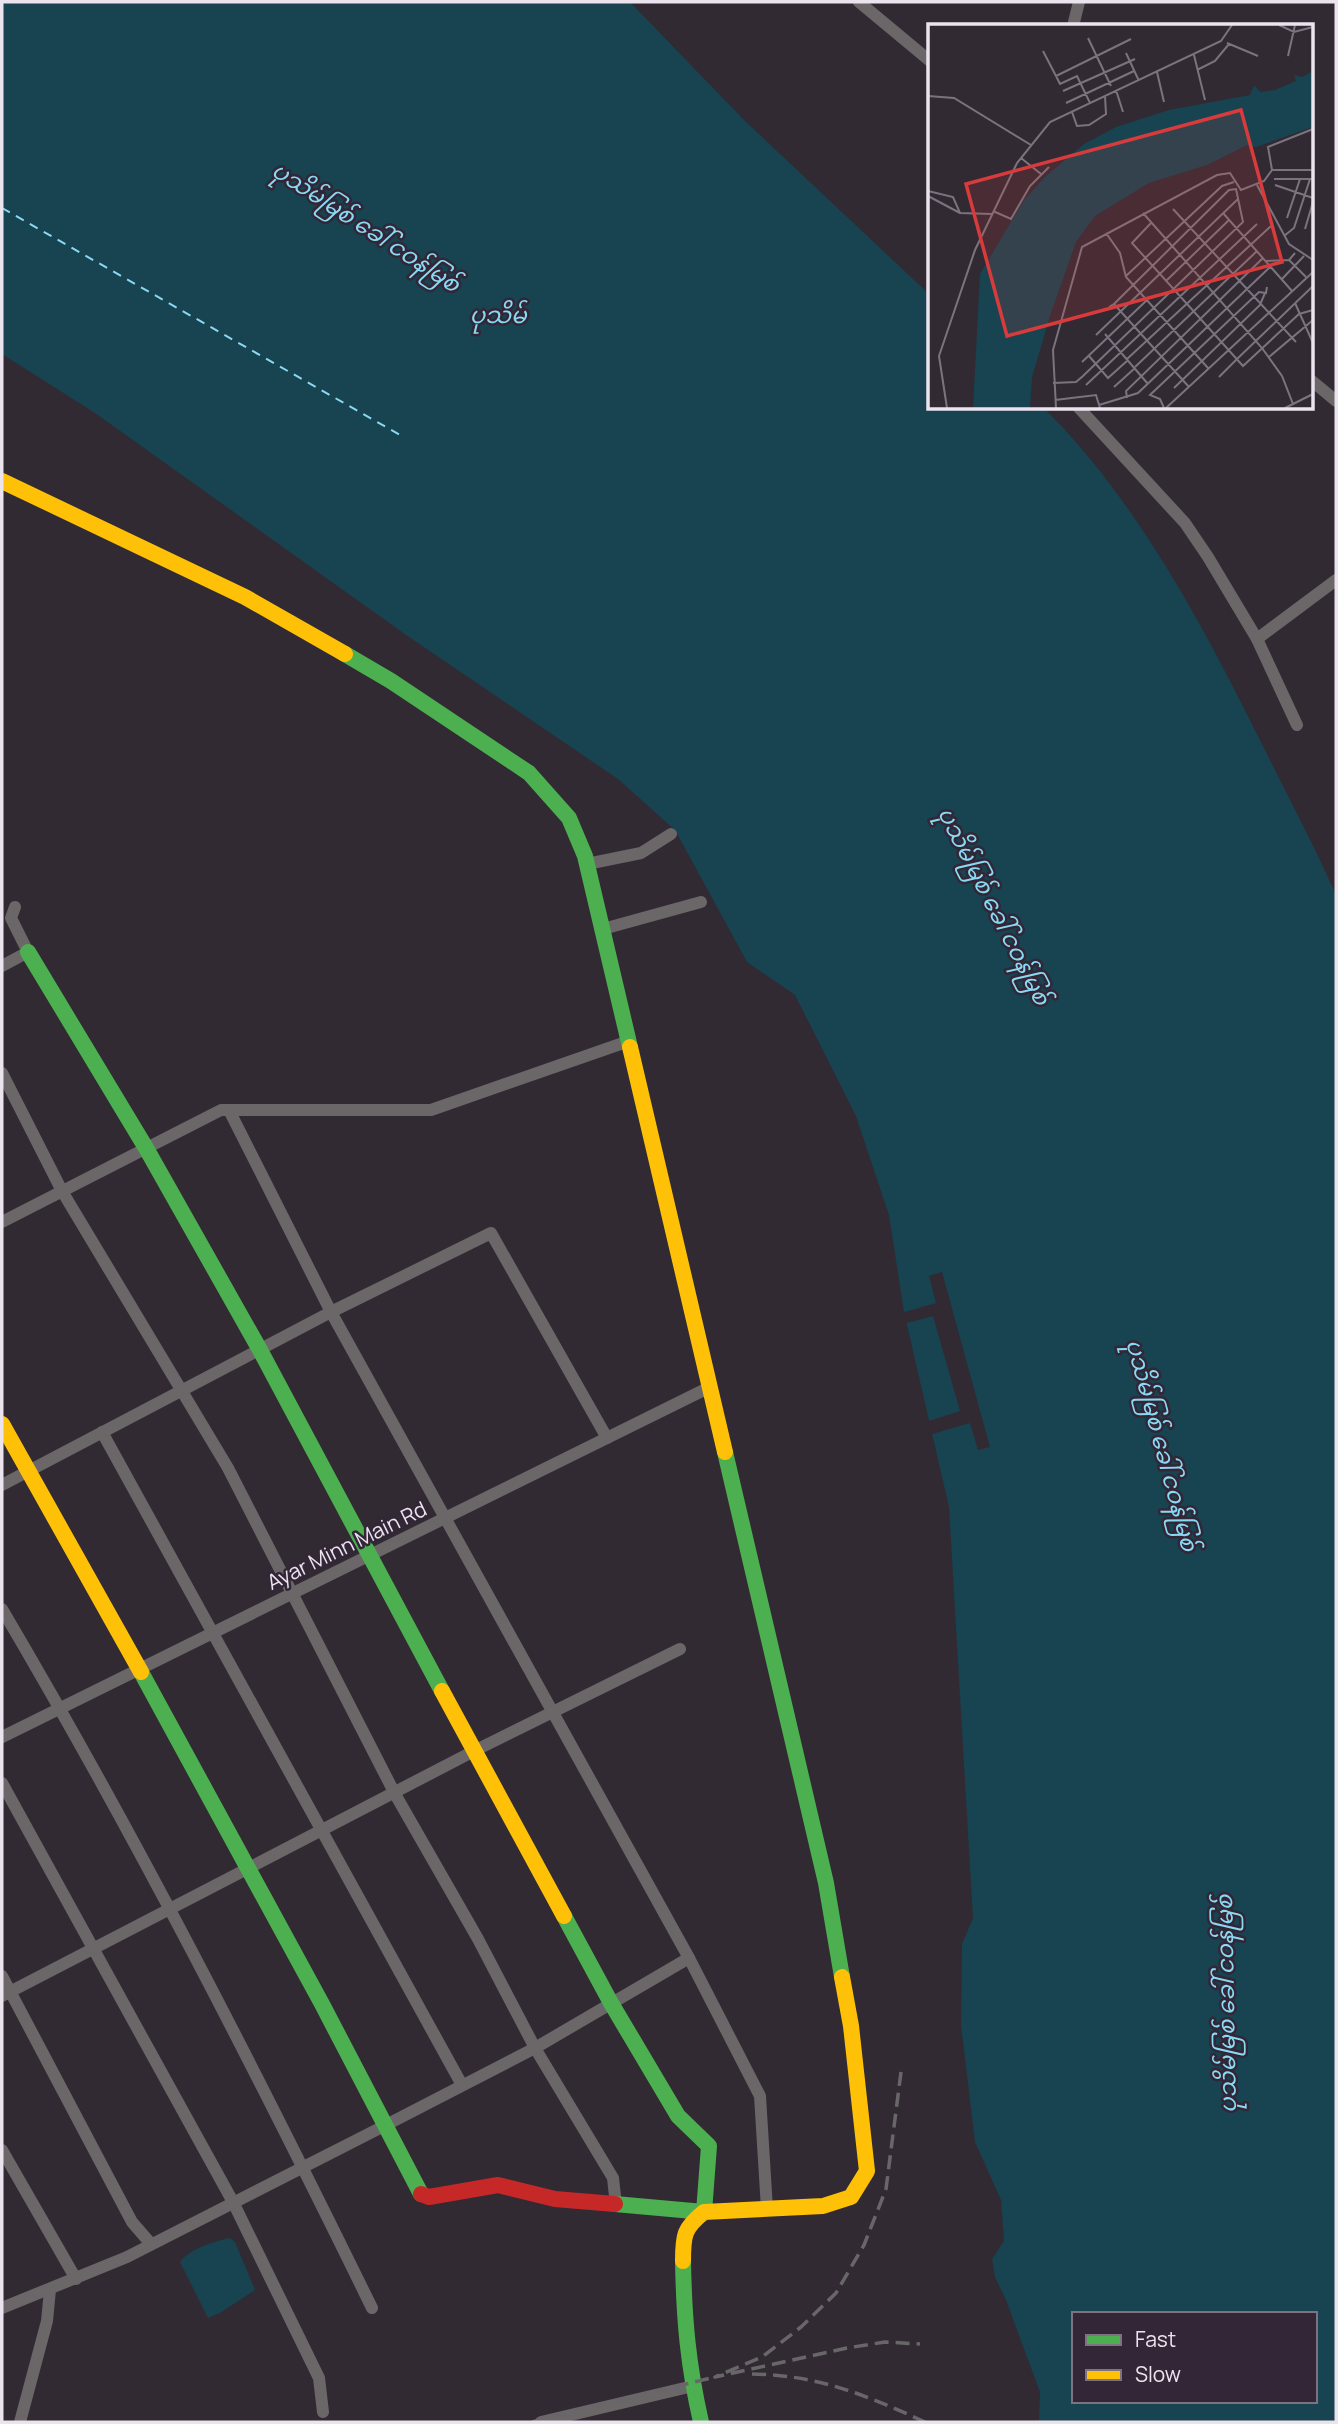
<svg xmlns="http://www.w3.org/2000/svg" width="1338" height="2424" font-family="Manrope,'Noto Sans Myanmar',sans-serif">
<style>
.water{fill:#184350;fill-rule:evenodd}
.pier{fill:#312a33}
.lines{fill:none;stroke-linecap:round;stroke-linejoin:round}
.ferry{stroke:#8ad9f3;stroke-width:2;stroke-dasharray:9 7;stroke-linecap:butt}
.street{stroke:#6b6667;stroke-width:12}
.fast{stroke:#4caf50;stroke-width:16}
.slow{stroke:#ffc107;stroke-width:16}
.jam{stroke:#c62828;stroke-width:16}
.rail{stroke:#696669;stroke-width:3.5;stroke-dasharray:14 7;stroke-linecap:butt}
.labels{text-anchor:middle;stroke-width:5;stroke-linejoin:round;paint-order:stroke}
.street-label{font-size:21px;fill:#ebe3ee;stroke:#322637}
.water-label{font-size:23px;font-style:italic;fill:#8ad9f3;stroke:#322637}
.inset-river{fill:none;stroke:#184350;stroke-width:3.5}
.inset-road{fill:none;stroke:#7b747e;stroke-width:2}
.view{fill:#d83b3c;fill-opacity:0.15;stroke:#d83b3c;stroke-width:3.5}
.inset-edge{fill:none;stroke:#ebe3ee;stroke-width:3.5}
</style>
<rect width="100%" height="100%" fill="#312a33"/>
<!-- water -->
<g class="water">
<path d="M 2,2 L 630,2 L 745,121 L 930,295 L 930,408 L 1044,408 C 1141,505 1205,630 1266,752 C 1289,799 1315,847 1336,895 L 1336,2422 L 1035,2422 L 1039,2420 L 1040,2392 L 1006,2300 L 995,2277 L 992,2259 L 1004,2241 L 1001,2200 L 975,2142 L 961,2025 L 962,1944 L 973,1918 L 949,1507 L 904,1312 L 889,1215 L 856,1116 L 795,995 L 747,962 L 675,830 L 618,779 L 409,637 L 95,413 L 2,354 ZM 1074,2314 L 1315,2314 L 1315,2401 L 1074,2401 Z"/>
<path d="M 230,2238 L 235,2242 L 255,2290 L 220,2313 L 208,2318 L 180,2262 C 189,2249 215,2241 230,2238 Z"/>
</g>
<!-- pier -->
<polygon class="pier" points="942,1272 990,1447 978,1450 970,1423 929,1435 926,1422 960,1411 933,1316 903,1324 901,1313 936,1303 929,1276"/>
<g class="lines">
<!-- ferry -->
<polyline class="ferry" points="2,208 400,435"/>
<!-- street -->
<g class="street">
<polyline points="859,2 930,61"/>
<polyline points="1073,26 1079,2"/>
<polyline points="1312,381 1336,401"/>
<polyline points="1079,408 1185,523 1208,557 1257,639 1297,725"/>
<polyline points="1257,639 1336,580"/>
<polyline points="587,864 641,853 671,834"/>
<polyline points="603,929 701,902"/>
<polyline points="2,966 28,952 11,918 15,907"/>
<polyline points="2,1073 62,1191 228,1468 395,1794 478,1939 535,2048 613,2178 616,2205"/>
<polyline points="229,1110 331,1312 689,1958 760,2096 767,2209"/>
<polyline points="2,1222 221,1110 431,1110 629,1041"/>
<polyline points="102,1432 462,2085"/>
<polyline points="2,1485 331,1312 491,1233 607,1438"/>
<path d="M 2,1609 C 136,1836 256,2071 372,2308"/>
<polyline points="2,1737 708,1388"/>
<polyline points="2,1783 233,2202 319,2378 323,2412"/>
<polyline points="2,1976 132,2222 151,2244"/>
<polyline points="2,1996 474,1751 680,1649"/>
<polyline points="2,2150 76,2279"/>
<polyline points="2,2308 127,2257 386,2125 535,2048 689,1958"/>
<polyline points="20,2422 47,2321 50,2290"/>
<polyline points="541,2422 693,2386"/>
</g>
<!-- fast -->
<g class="fast">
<polyline points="345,654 391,681 529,773 569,818 585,856 630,1047"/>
<polyline points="28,952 146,1148 260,1350 442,1691"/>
<polyline points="725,1452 826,1883 842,1977"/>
<polyline points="141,1672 322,2004 421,2194"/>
<polyline points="564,1916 611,2003 678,2116 709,2146 704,2212 615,2204"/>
<path d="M 683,2261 C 684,2319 688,2365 701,2422"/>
</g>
<!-- slow -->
<g class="slow">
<polyline points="2,481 245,597 345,654"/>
<polyline points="630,1047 725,1452"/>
<polyline points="2,1424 141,1672"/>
<polyline points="442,1691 564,1916"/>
<path d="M 683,2261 C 683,2235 684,2228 704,2212 L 823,2206 L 851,2197 L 867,2171 L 851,2026 L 842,1977"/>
</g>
<!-- jam -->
<polyline class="jam" points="421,2194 429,2197 498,2185 555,2199 615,2204"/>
<!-- rail -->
<g class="rail">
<polyline points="901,2072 886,2189 864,2245 836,2293 801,2327 762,2357 715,2377 847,2348 885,2342 920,2344"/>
<path d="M 752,2374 C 818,2375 866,2395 925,2422"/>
<polyline points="532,2422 715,2377"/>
</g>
</g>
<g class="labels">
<!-- street labels -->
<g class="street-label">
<text transform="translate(347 1546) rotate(-26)" y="7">Ayar Minn Main Rd</text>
</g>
<!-- water labels -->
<g class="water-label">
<text transform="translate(366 227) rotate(33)" y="8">ပုသိမ်မြစ် ခေါ် ငဝန်မြစ်</text>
<text x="498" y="323">ပုသိမ်</text>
<text transform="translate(994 906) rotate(63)" y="8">ပုသိမ်မြစ် ခေါ် ငဝန်မြစ်</text>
<text transform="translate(1162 1445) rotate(75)" y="8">ပုသိမ်မြစ် ခေါ် ငဝန်မြစ်</text>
<text transform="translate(1226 2004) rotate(-91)" y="8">ပုသိမ်မြစ် ခေါ် ငဝန်မြစ်</text>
</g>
</g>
<!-- overview -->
<g transform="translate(928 24)">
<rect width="385" height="385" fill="#312a33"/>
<path d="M 385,47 L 385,103 L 328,123 L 319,121 L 279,141 L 221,159 L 167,192 L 148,218 L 123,289 L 104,353 L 102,384 L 45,384 L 52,250 L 96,176 L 117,153 L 156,120 L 188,103 L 241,86 L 322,71 L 326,61 L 332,68 L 347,66 L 368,57 L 366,51 L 374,53 Z" fill="#184350"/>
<path class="inset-river" d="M 91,384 L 94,338 L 116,254"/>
<path class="inset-road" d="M 351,1 L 366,8 L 385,3M 160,14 L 183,62M 299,19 L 330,32M 115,27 L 128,52M 198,29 L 211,57M 266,31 L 277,76M 360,32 L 367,1M 269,46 L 287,37 L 301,20M 229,48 L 236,78M 188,66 L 195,88M 135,67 L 207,35M 0,72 L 26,74 L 103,121M 138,79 L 206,47M 162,79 L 149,52 L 132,60 L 128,52 L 203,15M 144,88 L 149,102 L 161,101 L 178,90 L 177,72M 385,105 L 340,123 L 344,146 L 385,146M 93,134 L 113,150M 346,155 L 385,155M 329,161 L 361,220 L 385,236M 347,161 L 385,174M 0,167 L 25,173 L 32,189 L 64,190M 0,172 L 32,189M 245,185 L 368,318M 65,187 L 83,195 L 102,162 L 121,143M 215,189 L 334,324 L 354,352 L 365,380M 295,189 L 364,267M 359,194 L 372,155M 223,199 L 204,219 L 315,342 L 371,290 L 385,286M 377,205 L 385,178M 178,209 L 192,229 L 198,253 L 280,344M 356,212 L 366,204 L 382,155M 367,229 L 361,236 L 378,253M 337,237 L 361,236M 198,252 L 294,162 L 306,158M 353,256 L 376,232M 238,257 L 301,196M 367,279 L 385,319M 181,283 L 186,280 L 261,363M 177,310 L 220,360M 168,311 L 310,175M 161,332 L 180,354 L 200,336M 341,333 L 385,296M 199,335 L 343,202M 309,335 L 385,262M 154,338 L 219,276M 207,343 L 329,227M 291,353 L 309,335M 125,359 L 148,358 L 155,352 L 315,198 L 308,165 L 301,166 L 186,280M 158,361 L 329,200M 186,363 L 207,344M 246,364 L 332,281 L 337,269M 199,374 L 198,367 L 335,234M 127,376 L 168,371 L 172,384M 171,381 L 210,369 L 342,243M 19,384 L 11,332 L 47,226 L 89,139 L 122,98 L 293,17 L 304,1M 128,384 L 125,326 L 154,223 L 289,151 L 302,149 L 313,166 L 336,157 L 344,146M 236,384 L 232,375 L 222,371 L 331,268 L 338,269 L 339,263M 238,384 L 385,248M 357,384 L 385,370"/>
<path class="view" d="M 313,86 L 354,238 L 79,312 L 38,160 Z"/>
<rect width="385" height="385" class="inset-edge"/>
</g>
<!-- border -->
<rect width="1338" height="2424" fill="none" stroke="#ebe3ee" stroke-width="7"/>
<!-- legend -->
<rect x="1072" y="2312" width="245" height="91" fill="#322637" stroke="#7c7280" stroke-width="2"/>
<rect x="1086" y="2335" width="35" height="10" fill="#4caf50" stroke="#7c7280" stroke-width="2"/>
<text x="1135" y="2347" font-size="21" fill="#ebe3ee">Fast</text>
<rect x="1086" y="2370" width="35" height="10" fill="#ffc107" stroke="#7c7280" stroke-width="2"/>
<text x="1135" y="2382" font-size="21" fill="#ebe3ee">Slow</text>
</svg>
